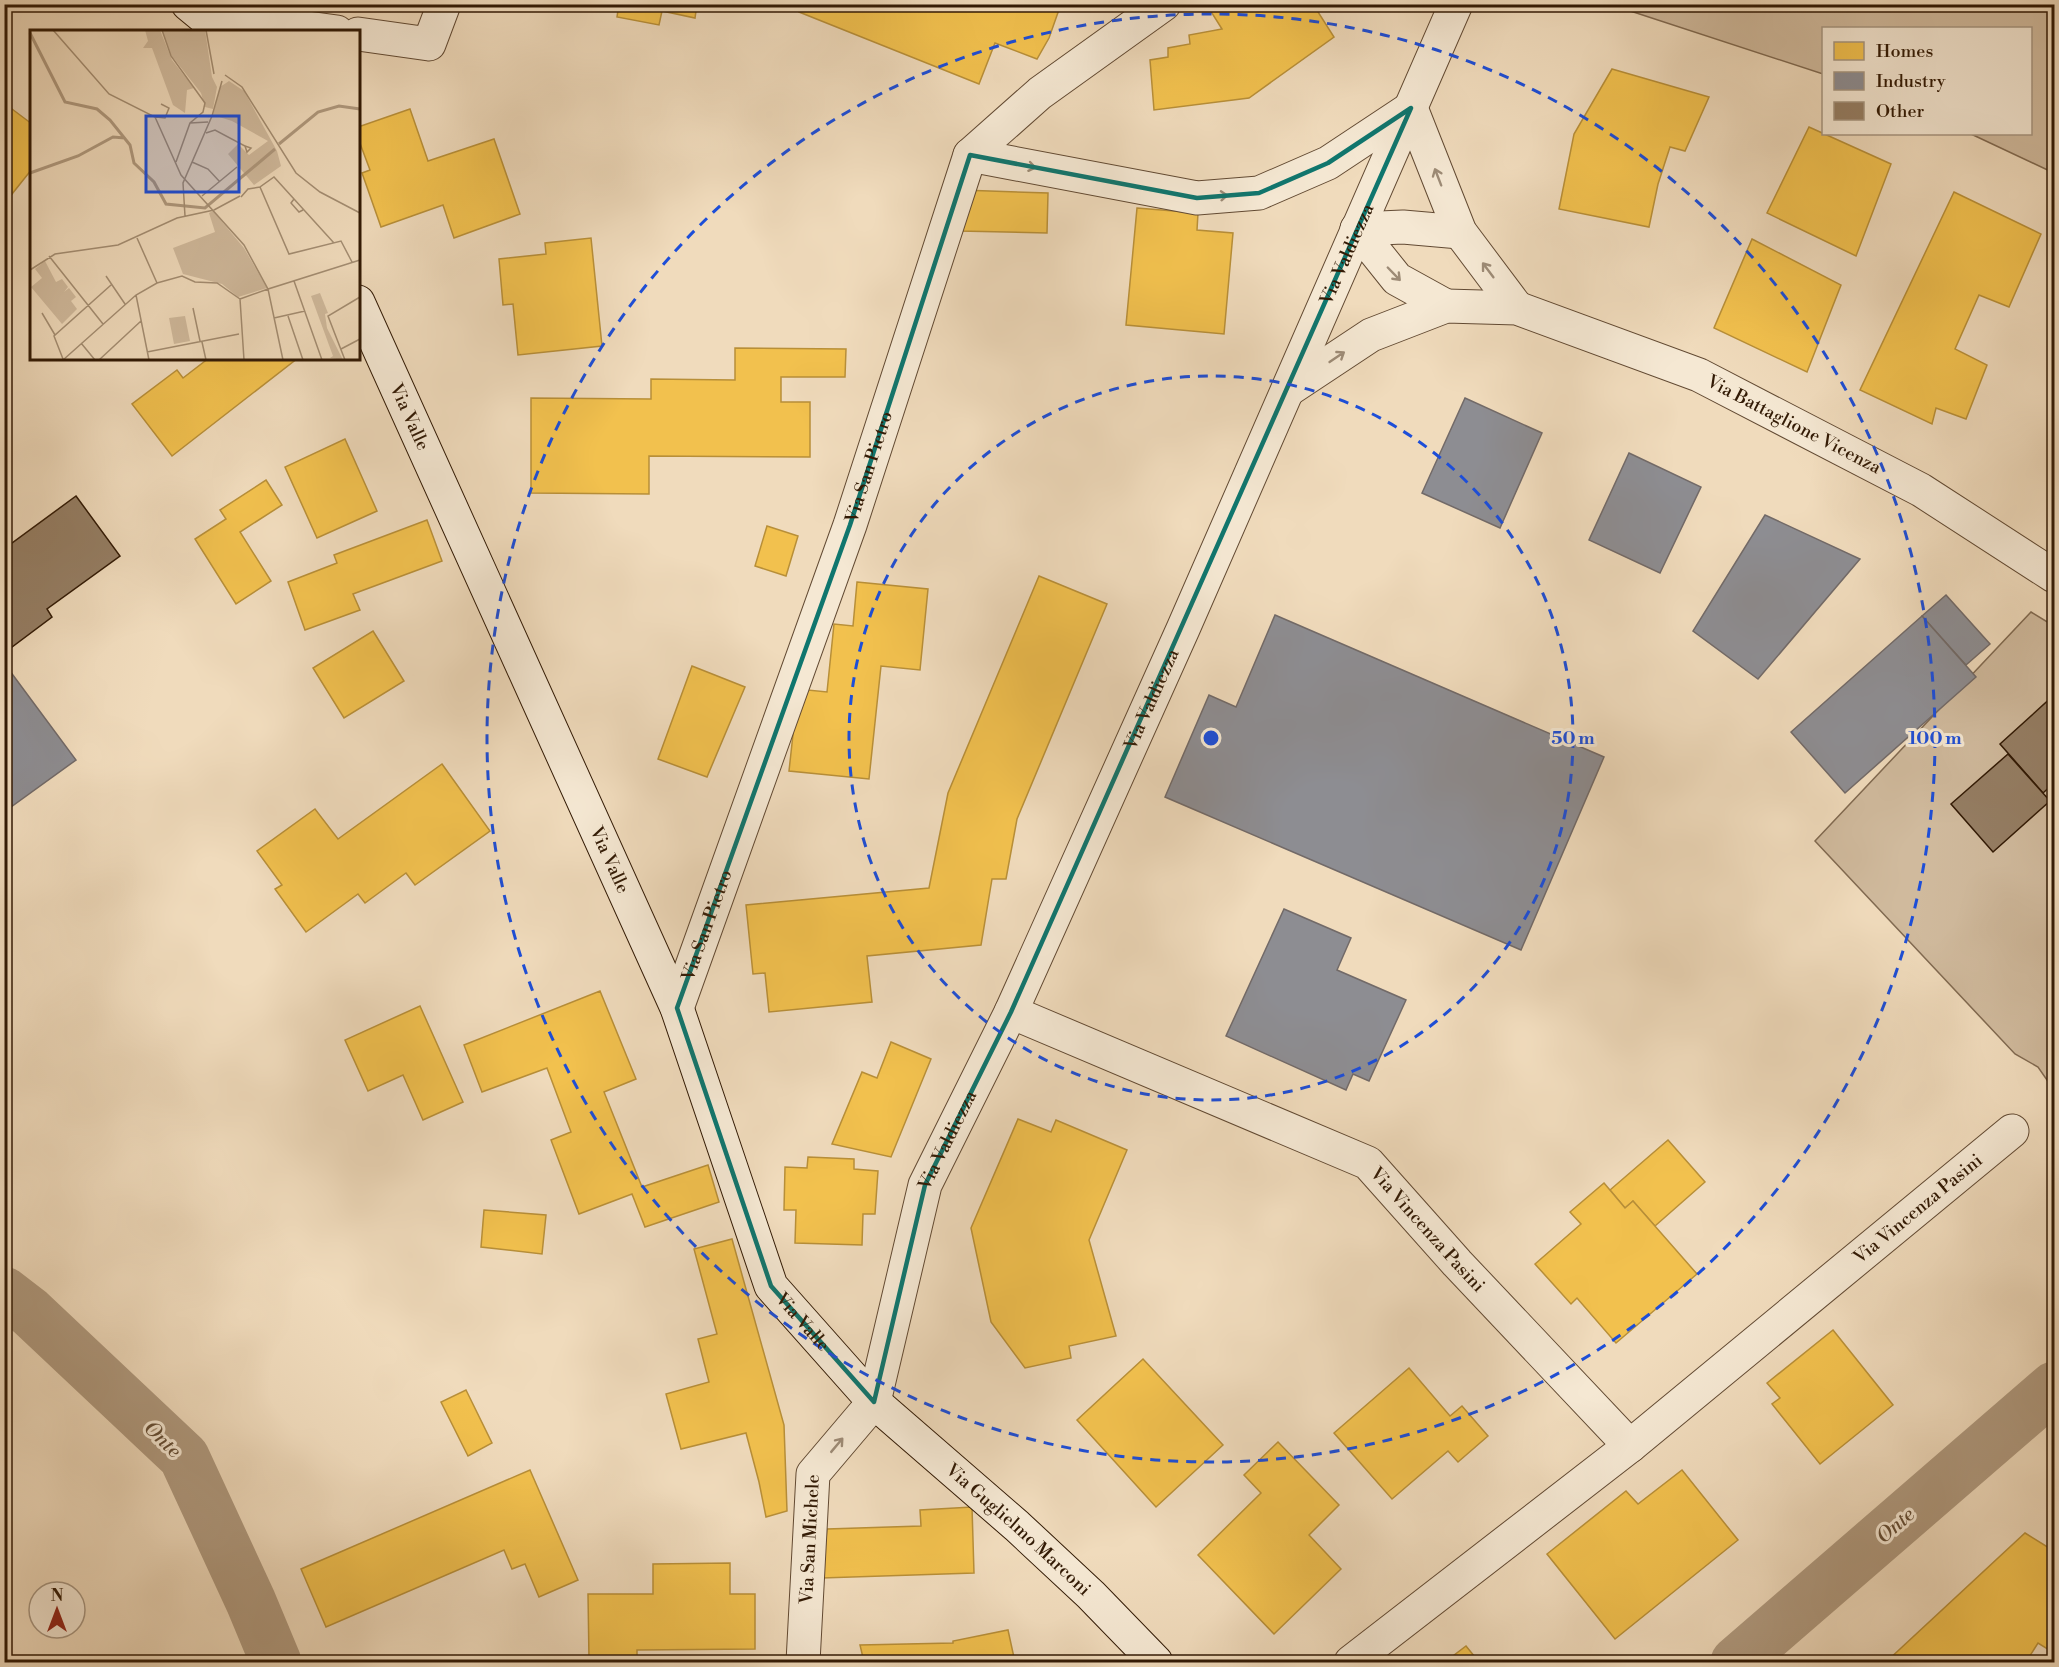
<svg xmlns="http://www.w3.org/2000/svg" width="2059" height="1667" font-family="'Libre Bodoni',serif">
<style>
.green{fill:#d0ba9d;stroke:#816a51;stroke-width:1.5}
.homes{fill:#f2c14e;stroke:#b88f38;stroke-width:1.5}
.industry{fill:#8d8d92;stroke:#726a68;stroke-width:1.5}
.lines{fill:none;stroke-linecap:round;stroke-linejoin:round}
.canal{stroke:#af997e;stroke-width:51}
.building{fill:#957e64;stroke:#321a05;stroke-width:1.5}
.minor-casing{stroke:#624a33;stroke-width:35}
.tertiary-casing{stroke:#624a33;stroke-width:35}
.secondary-casing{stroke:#321a05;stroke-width:35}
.minor{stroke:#f5e8d3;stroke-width:33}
.tertiary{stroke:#f5e8d3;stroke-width:33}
.secondary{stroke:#f5e8d3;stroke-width:33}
.oneway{stroke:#9d8b76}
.marked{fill:none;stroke:#0f766e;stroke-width:4.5;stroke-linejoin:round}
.ring{fill:none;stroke:#1d4ed8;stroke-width:3;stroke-dasharray:10 8}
.labels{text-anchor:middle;stroke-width:6;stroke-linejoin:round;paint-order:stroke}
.street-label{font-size:18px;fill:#321a05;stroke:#f5e8d3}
.water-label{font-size:20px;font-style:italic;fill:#644d35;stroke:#f5e8d3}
.inset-river{fill:none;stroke:#af997e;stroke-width:3}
.inset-road{fill:none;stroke:#a48e73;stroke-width:1.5}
.view{fill:#1d4ed8;fill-opacity:0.15;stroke:#1d4ed8;stroke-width:3}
.inset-edge{fill:none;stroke:#321a05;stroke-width:3}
.centre{fill:#1d4ed8;stroke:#f5e8d3;stroke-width:3}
.ring-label{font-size:18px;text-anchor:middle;font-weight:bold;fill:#1d4ed8;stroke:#f5e8d3;stroke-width:6;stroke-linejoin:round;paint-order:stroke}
</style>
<rect width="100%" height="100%" fill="#f0dbbc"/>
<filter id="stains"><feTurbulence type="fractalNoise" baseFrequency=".00333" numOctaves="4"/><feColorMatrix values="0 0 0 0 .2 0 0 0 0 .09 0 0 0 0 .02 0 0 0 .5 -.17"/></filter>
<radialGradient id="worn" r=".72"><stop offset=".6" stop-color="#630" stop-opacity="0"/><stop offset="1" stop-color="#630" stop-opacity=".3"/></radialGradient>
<!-- green -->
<g class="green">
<polygon points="1612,5 2054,5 2054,173 1971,134 2030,134 2030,28 1824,28 1823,74"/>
<polygon points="2031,612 2054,626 2054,1090 2038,1067 2015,1054 1815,841"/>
</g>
<!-- homes -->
<g class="homes">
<polygon points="619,4 697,4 695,18 662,11 659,25 617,17"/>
<polygon points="802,4 1061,4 1049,38 1037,59 995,43 979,84 799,12"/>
<polygon points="1218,4 1313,4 1334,37 1249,98 1154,110 1150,60 1168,57 1168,48 1190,44 1189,35 1222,29 1210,10"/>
<polygon points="1612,69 1709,97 1685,151 1670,147 1658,184 1649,227 1559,209 1574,134"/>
<polygon points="4,103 32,124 32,169 4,204"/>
<polygon points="410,109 428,161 494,139 520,214 454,238 443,205 381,227 362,173 370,170 358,138 358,127"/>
<polygon points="1809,127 1891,164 1856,256 1767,213"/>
<polygon points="961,190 1048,193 1047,233 959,231"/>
<polygon points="1954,192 2041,234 2009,307 1979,295 1955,349 1987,365 1966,419 1936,408 1932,424 1860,390"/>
<polygon points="1137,208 1198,213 1197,230 1233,233 1224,334 1126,325"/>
<polygon points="591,238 602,346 518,355 513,304 503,305 499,259 546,254 545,243"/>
<polygon points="1752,239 1841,285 1807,372 1714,328"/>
<polygon points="735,348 846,349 845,377 781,377 781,402 810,402 810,457 649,456 649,494 531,493 531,398 651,399 651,379 735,380"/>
<polygon points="209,358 298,358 172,456 132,404 177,370 183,378"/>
<polygon points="345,439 377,511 317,538 285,467"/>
<polygon points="2054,457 2054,475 2048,472"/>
<polygon points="266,480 282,505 240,532 271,581 236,604 195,539 226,519 220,510"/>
<polygon points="427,520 442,561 353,594 360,610 305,630 288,582 337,563 334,555"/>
<polygon points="767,526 798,536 786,576 755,566"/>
<polygon points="1039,576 1107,604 1017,819 1006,879 992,879 981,945 867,956 872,1002 769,1012 765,973 753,974 746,905 929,888 948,793"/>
<polygon points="857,582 928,589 920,670 881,666 869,779 789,771 798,689 827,692 834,624 853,626"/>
<polygon points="373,631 404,681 344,718 313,668"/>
<polygon points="692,666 745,687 707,777 658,759"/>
<polygon points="442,764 490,831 415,885 406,873 365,903 358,894 306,932 275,889 282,885 257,851 315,809 338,839"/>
<polygon points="600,991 636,1079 604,1092 642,1187 708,1165 719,1202 645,1227 632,1194 579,1214 551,1140 571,1132 547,1068 482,1092 464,1045"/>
<polygon points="420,1006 463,1102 423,1120 403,1075 368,1091 345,1040"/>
<polygon points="891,1042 931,1059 891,1157 832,1144 862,1072 877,1078"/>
<polygon points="1018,1119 1051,1132 1056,1120 1127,1150 1089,1240 1116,1336 1069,1346 1071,1358 1025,1368 991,1322 971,1228"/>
<polygon points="1668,1140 1705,1182 1655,1226 1633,1201 1625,1208 1610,1190"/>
<polygon points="808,1157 854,1159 854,1169 878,1171 875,1214 863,1214 862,1245 795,1243 796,1210 784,1210 785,1167 807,1168"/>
<polygon points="1604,1183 1625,1208 1633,1201 1697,1274 1616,1343 1577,1298 1571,1304 1535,1264 1581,1224 1570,1212"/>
<polygon points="484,1210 546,1215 542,1254 481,1247"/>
<polygon points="732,1239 784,1425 787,1511 766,1517 759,1482 746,1433 681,1449 666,1394 709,1382 698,1339 717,1334 694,1249"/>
<polygon points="1833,1330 1893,1405 1820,1464 1772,1404 1780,1398 1767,1383"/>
<polygon points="1143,1359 1223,1445 1156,1507 1077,1420"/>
<polygon points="1409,1368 1450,1416 1462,1406 1488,1436 1458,1462 1448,1451 1392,1499 1334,1433"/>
<polygon points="466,1390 492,1443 468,1456 441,1402"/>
<polygon points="1278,1442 1339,1505 1309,1535 1341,1569 1274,1634 1198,1555 1261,1493 1244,1475"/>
<polygon points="530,1470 578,1580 539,1597 525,1564 512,1569 504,1550 326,1627 301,1569"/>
<polygon points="1682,1470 1738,1540 1615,1639 1547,1554 1626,1491 1638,1504"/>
<polygon points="972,1507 974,1573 822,1578 827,1529 921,1526 920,1510"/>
<polygon points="2025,1533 2054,1551 2054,1653 2038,1643 2026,1662 1886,1662"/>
<polygon points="730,1563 730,1594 755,1594 755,1649 637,1650 637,1662 592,1662 589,1660 588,1594 653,1594 653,1564"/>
<polygon points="1008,1630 1015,1662 864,1662 860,1645 953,1643 953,1641"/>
<polygon points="1466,1646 1479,1662 1445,1662"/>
<polygon points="365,1657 368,1662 356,1662"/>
</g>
<!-- industry -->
<g class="industry">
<polygon points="1465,398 1542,433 1500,528 1422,493"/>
<polygon points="1629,453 1701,487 1660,573 1589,540"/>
<polygon points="1765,515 1860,559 1758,679 1693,631"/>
<polygon points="1946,595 1990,644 1966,665 1922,616"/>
<polygon points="1275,615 1604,757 1521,950 1165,797 1209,695 1236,707"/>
<polygon points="1922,616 1976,677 1845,793 1791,732"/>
<polygon points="4,663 76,760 4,812"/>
<polygon points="1284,909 1351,938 1337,970 1406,1000 1369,1081 1353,1074 1346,1090 1226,1036"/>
</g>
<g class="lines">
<!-- canal -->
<g class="canal">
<polyline points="4,1292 30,1312 184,1457 251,1602 276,1662"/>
<polyline points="1736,1662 2054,1387"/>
</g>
</g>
<!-- building -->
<g class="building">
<polygon points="76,496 120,556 47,609 52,617 4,653 4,549"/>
<polygon points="2054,695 2054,783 2043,793 2000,744"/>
<polygon points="2008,754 2050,801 1993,852 1951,804"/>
</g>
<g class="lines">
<defs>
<g id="minor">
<polyline points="205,18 264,22 337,32"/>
<polyline points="358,34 429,44 444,4"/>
<polyline points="970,155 1197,198 1259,193 1328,163 1411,108 1460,232 1517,308"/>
<polyline points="1357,229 1397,279 1446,306"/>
<polyline points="1357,229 1403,227 1460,232"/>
<path id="s1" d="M 1288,390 L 1371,335 L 1446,306 L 1517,308 L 1699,375 L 1921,490 L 2054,576"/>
<path id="s2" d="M 677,1008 L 850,525 L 970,155 L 1040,93 L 1164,4"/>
<path id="s3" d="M 1011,1012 L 1368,1163 L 1457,1263 L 1630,1446"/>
<path id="s4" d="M 803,1662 L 813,1474 L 874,1402"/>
<path id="s5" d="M 1351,1662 L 1630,1446 L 2012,1131"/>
</g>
<g id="tertiary">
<path id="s6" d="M 874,1402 L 925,1185 L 1011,1012 L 1183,629 L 1456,4"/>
</g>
<g id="secondary">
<polyline points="188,4 205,18 214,32"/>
<path id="s7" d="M 358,302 L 677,1008 L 771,1286 L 874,1402 L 1017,1526 L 1091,1595 L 1156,1662"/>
</g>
</defs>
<!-- minor casing -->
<use href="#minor" class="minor-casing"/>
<!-- tertiary casing -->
<use href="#tertiary" class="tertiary-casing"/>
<!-- secondary casing -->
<use href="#secondary" class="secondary-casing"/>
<!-- minor -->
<use href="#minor" class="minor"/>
<!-- tertiary -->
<use href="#tertiary" class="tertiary"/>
<!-- secondary -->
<use href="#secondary" class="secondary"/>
</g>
<!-- one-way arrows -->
<defs><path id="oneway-shaft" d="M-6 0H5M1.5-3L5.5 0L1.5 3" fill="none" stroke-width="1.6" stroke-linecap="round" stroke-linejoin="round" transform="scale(1.5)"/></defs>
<g class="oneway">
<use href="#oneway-shaft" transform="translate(1027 166) rotate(11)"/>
<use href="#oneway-shaft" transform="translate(1438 177) rotate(-111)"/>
<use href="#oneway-shaft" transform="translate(1219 196) rotate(-4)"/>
<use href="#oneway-shaft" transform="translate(1488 270) rotate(-127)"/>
<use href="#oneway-shaft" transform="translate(1394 274) rotate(46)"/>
<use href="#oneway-shaft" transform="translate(1337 357) rotate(-34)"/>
<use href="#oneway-shaft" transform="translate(837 1445) rotate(-50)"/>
</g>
<!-- marked area -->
<path class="marked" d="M 1411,108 L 1011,1012 L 925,1185 L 874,1402 L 771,1286 L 677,1008 L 850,525 L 970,155 L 1197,198 L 1259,193 L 1328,163 Z"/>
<!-- distance rings -->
<g class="ring">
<circle cx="1211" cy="738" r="362"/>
<circle cx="1211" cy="738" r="724"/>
</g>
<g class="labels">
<!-- street labels -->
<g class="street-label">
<text dy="6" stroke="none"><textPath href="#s6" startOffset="1245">Via Valdiezza</textPath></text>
<text dy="6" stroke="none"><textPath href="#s7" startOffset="126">Via Valle</textPath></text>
<text dy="6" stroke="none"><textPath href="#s1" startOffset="552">Via Battaglione Vicenza</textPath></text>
<text dy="6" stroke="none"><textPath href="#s2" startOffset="574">Via San Pietro</textPath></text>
<text dy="6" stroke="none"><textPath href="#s6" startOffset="759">Via Valdiezza</textPath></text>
<text dy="6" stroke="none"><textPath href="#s7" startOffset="612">Via Valle</textPath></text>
<text dy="6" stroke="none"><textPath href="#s2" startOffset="88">Via San Pietro</textPath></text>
<text dy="6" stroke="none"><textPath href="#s6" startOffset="273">Via Valdiezza</textPath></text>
<text dy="6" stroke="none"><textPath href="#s5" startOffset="726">Via Vincenza Pasini</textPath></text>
<text dy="6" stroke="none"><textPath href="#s3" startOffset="477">Via Vincenza Pasini</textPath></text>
<text dy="6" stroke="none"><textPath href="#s7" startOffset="1116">Via Valle</textPath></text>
<text dy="6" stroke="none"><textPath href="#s7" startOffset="1416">Via Guglielmo Marconi</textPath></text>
<text dy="6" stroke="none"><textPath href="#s4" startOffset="123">Via San Michele</textPath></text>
</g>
<!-- water labels -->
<g class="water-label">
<text transform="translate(163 1439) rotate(44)" y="7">Onte</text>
<text transform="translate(1895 1525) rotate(-41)" y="7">Onte</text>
</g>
</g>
<!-- overview -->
<g transform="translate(30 30)">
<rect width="330" height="330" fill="#f0dbbc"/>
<path d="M 115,0 L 130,0 L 142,30 L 164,58 L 157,60 L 155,83 L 143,75 L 122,18 L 113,18 L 118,11 ZM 132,0 L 175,0 L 182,47 L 187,57 L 183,79 L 175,77 L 171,63 L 141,25 ZM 199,51 L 214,61 L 247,121 L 251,136 L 224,155 L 198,124 L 208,114 L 219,125 L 238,111 L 202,91 L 183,85 L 190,57 ZM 183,181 L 214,218 L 237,258 L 208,267 L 192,254 L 153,244 L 143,218 L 185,202 L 179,183 ZM 15,231 L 26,252 L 32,249 L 38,257 L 34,262 L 39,258 L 46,267 L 41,271 L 47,279 L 32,294 L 1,257 L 12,248 L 5,239 ZM 290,263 L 298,283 L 295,284 L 297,298 L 313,330 L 300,328 L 303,326 L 281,266 ZM 155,286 L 160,311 L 144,314 L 139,288 Z" fill="#d0ba9d"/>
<path class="inset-river" d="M 0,3 L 35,72 L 67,79 L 80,90 L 100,115 L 104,133 L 124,152 L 136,174 L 175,178 L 245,119M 249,114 L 288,82 L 309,76 L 330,79M 0,143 L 48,126 L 83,107 L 95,108"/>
<path class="inset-road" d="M 23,0 L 79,64 L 125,87 L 151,145 L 214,215 L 238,259 L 330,230M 132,0 L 141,26 L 175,73 L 173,82 L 160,93 L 146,132M 176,0 L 184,44M 195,45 L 212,57 L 266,143 L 290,162 L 330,183M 126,87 L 135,88 L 139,78 L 131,74M 160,93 L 178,92M 176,103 L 185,100 L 215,116 L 217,122 L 221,118 L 215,116M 162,132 L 178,139 L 190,152M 172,166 L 207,137M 211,167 L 218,159 L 230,157M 264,169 L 261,173 L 269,182 L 273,180M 155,186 L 153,153 L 182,86 L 192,51M 107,208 L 127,253M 304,213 L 244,147 L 230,157 L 259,224 L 311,211 L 322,232M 19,226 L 73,294M 0,240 L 25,224 L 88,215 L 147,188 L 184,180 L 210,166M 76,246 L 95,274M 264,251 L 292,330M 106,265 L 119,330M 210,269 L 238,259 L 253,330M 210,269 L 214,330M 163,278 L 170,311M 12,283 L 25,305M 258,286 L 273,330M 244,288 L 275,281M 172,312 L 176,330M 51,313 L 65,330M 311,319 L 330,309M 117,322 L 209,304M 33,329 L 24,306 L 81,255M 33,330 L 106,265 L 127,253 L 152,246 L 165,252 L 187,253 L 210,269M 69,330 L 111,291M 315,330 L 298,286 L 330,267"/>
<path class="view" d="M 116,86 L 209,86 L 209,162 L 116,162 Z"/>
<rect width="330" height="330" class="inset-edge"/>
</g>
<circle cx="1211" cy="738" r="9" class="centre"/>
<g class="ring-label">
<text x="1573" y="744">50 m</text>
<text x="1935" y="744">100 m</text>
</g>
<!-- margin -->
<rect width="2059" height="1667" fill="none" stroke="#f0dbbc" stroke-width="24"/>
<rect x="6" y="6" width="2047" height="1655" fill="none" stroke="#321a05" stroke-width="3"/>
<rect x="12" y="12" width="2035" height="1643" fill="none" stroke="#321a05" stroke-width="1.5"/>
<!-- legend -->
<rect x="1822" y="27" width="210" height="108" fill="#f5e8d3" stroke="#a79681" stroke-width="1.5"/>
<rect x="1834" y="42" width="30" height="18" fill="#f2c14e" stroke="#a79681" stroke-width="1.5"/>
<text x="1876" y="57" font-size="18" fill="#321a05">Homes</text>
<rect x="1834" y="72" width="30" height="18" fill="#8d8d92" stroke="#a79681" stroke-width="1.5"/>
<text x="1876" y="87" font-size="18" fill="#321a05">Industry</text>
<rect x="1834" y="102" width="30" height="18" fill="#957e64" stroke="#a79681" stroke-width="1.5"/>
<text x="1876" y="117" font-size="18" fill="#321a05">Other</text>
<!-- north arrow -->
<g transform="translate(57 1610)"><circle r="28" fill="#f5e8d3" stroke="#a79681" stroke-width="1.5"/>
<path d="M0-4.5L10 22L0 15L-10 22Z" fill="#8f2418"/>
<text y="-9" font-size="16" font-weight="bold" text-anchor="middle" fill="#321a05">N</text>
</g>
<rect width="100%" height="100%" filter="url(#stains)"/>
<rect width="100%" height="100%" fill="url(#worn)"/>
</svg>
